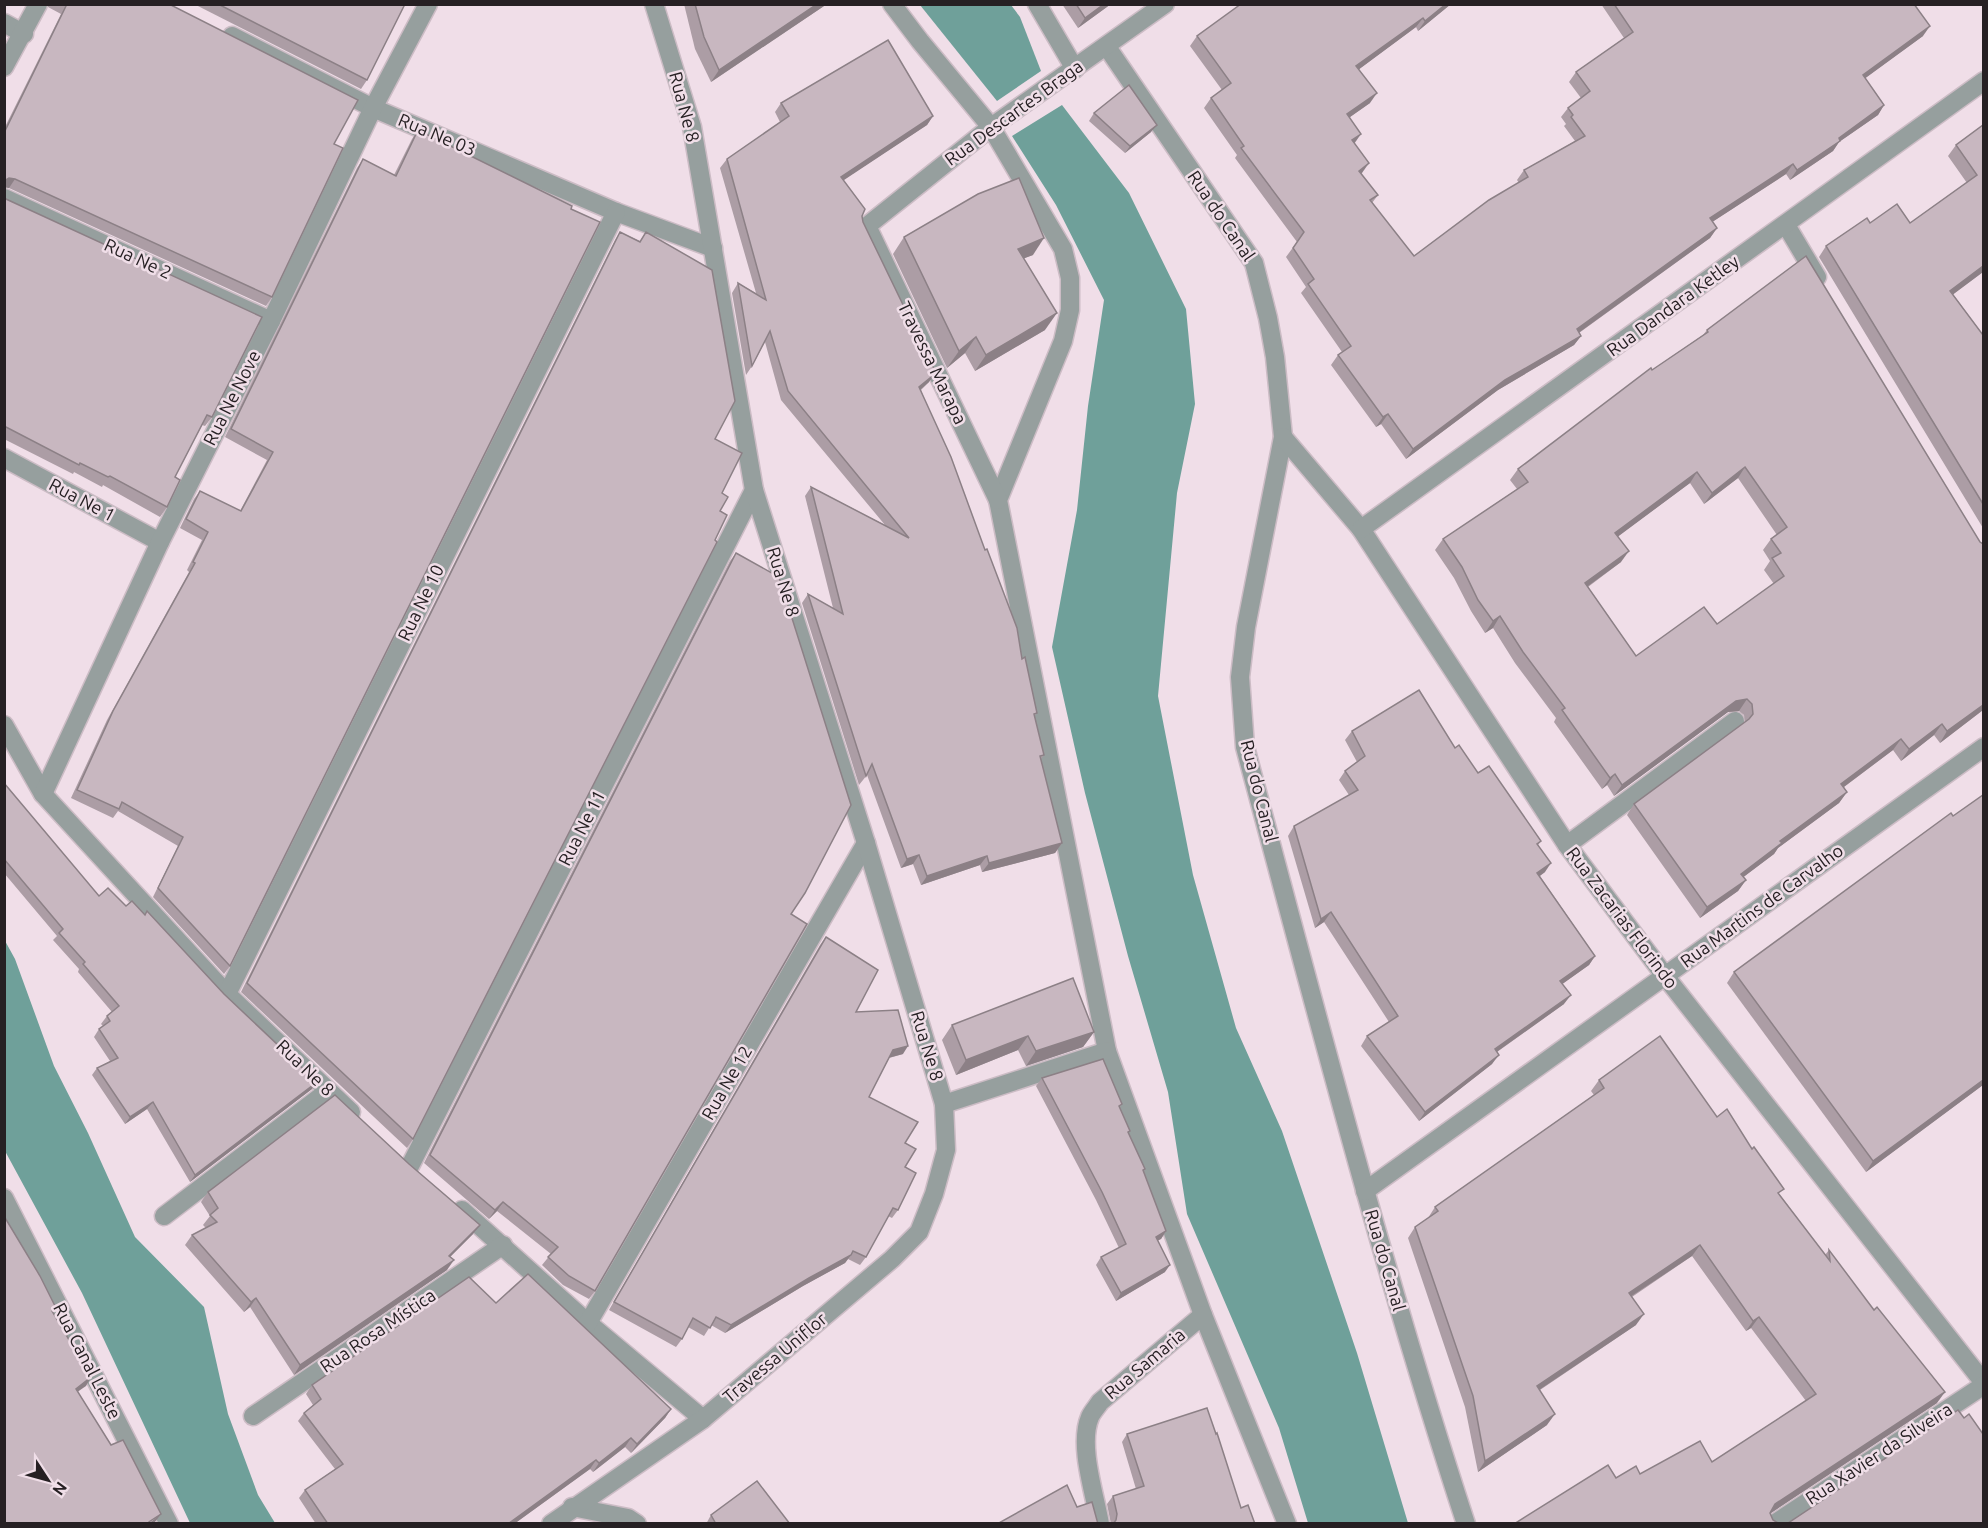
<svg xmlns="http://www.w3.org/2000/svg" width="1988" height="1528" font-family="Ubuntu,sans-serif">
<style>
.water{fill:#6fa09a}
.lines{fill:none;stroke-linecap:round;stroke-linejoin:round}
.street-casing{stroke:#ccbcc5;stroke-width:21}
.street{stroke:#969f9e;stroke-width:18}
.wall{fill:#ac9da5;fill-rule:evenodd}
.shaded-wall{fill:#8c8086}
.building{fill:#c8b7c0;stroke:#8c8086;stroke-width:1.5;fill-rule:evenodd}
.labels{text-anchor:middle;stroke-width:5;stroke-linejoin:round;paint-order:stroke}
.street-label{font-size:18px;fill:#262023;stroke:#f0dee8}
</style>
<rect width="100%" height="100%" fill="#f0dee8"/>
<!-- water -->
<g class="water">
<polygon points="920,5 1011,5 1020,17 1041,71 997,101"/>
<polygon points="1062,105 1129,193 1186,309 1195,404 1177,493 1158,696 1193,875 1236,1028 1282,1131 1357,1353 1408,1523 1308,1523 1279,1428 1187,1214 1168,1092 1128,956 1085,793 1052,647 1077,510 1088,406 1104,300 1056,205 1012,136"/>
<polygon points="4,939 15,959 54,1066 88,1133 135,1237 204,1307 228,1414 258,1495 275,1523 190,1523 82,1293 5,1151"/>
</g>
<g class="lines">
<defs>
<g id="street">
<polyline points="892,4 920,41 991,127 1063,249 1070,278 1070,310 1063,341 998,500 1107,1051 1203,1315 1287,1524"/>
<polyline points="1037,4 1075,69"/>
<polyline points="4,23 24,34"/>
<polyline points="232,36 373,108 616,212 713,248"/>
<path d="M 1107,47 L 1254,263 L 1268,318 L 1275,357 L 1283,437 L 1246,627 L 1240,677 L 1245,747 C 1315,1007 1382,1268 1466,1524"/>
<polyline points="4,67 38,4"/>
<polyline points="4,198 271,321"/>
<polyline points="1786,225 1817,277"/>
<polyline points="1283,437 1361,529 1567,845 1665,976 1984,1383"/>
<polyline points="4,458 160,542"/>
<polyline points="998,500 867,226 991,127 1165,4"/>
<polyline points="1361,529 1984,81"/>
<polyline points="4,725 43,794 227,994 351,1112"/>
<polyline points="43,794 160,542 271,321 373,108 428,4"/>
<polyline points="1567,845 1735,721"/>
<polyline points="227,994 616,212"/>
<polyline points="944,1104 1107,1051"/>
<polyline points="410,1166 754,490"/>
<polyline points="1365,1191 1984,747"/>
<polyline points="4,1198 169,1524"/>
<polyline points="462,1210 588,1323 703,1419"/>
<polyline points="164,1216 328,1091"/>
<polyline points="588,1323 866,843"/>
<polyline points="253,1416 503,1245"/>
<polyline points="572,1507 628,1518 637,1524"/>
<polyline points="551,1524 703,1419 892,1259 919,1232 934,1194 946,1150 944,1104 866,843 754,490 692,127 654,4"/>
<path d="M 1100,1524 C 1095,1495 1078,1445 1090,1417 C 1092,1412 1097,1407 1100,1402 L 1203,1315"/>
<polyline points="1774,1524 1984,1385"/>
</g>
</defs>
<!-- street casing -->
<use href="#street" class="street-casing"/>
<!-- street -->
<use href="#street" class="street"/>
</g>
<!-- wall -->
<g class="wall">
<polygon points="48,4 169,4 334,144 272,297 266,306 9,188 4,187 4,129 61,14 48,7"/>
<polygon points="194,4 405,4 367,80 361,89"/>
<polygon points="684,4 827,4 711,82 695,49"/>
<polygon points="1062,4 1111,4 1078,28"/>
<polygon points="1451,4 1418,31 1416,27 1359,69 1370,103 1350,117 1354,143 1362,173 1361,174 1378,195 1372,203 1414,256 1519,183 1517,180 1524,170 1575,141 1564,126 1566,124 1561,117 1568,108 1581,98 1569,82 1576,72 1624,38 1601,4 1914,4 1923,36 1865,78 1884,105 1878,115 1839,142 1833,151 1790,180 1786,174 1712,222 1717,228 1710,238 1579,333 1581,336 1574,345 1498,390 1406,459 1381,424 1376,427 1331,365 1338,355 1342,352 1301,293 1306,287 1286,257 1297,242 1235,158 1237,155 1204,108 1211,98 1222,90 1190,46 1197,36"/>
<polygon points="781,103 933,116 927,125 843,180 862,216 863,222 929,382 921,390 1022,659 1037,713 1034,717 1044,755 1041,759 1062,843 1055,853 982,872 980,865 921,885 913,864 901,868 867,775 859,785 802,603 808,594 833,608 805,496 811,487 885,525 781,400 765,342 752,366 746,375 732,293 738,283 756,293 720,168 727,159 780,122 775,112"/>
<polygon points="1094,113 1151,132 1125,153 1089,121"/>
<polygon points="1983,125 1983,272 1953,294 1983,335 1983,528 1819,257 1826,246 1870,223 1910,223 1967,183 1948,156 1956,145"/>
<polygon points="418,130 230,966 224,974 153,897 178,846 118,811 113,818 71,798 107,720 189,572 187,570 202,540 180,528 194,499 200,491 240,511 267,460 225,437 357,168 363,159 394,175 412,139"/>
<polygon points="4,197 212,417 205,426 202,425 175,477 167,507 160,517 103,485 102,487 74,472 73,474 4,439"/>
<polygon points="620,232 640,241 646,232 715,439 722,493 720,511 413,1139 407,1148 241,992 615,240"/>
<polygon points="904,237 1033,255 1024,258 1045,330 975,371 965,353 947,368 893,254"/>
<path d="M 1707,330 L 1983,710 L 1940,743 L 1934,735 L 1901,761 L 1893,750 L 1844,787 L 1847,792 L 1839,803 L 1778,848 L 1774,854 L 1743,877 L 1746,880 L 1738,891 L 1700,918 L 1627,815 L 1634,804 L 1745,722 L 1744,715 L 1739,711 L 1728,712 L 1614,796 L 1607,785 L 1602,789 L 1554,722 L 1556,718 L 1515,663 L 1493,628 L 1485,633 L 1471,611 L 1454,578 L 1435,550 L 1443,539 L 1517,489 L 1510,480 L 1518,469 L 1652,370 L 1703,335 ZM 1738,478 L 1777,535 L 1771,539 L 1763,550 L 1770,561 L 1764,570 L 1774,584 L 1717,624 L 1636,656 L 1588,587 L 1621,562 L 1618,536 L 1690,483 L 1704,504 Z"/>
<polygon points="736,553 791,914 595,1291 589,1299 563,1285 542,1265 551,1254 497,1211 489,1219 424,1163 730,561"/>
<polygon points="1352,731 1455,748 1541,841 1538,845 1545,872 1540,876 1595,956 1589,965 1562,984 1564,1004 1497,1052 1492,1064 1419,1121 1361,1046 1367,1036 1389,1022 1324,922 1315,928 1288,836 1294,826 1349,795 1339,780 1345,771 1357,762 1345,740"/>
<polygon points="4,783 99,896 145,914 147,911 312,1089 190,1182 147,1109 125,1124 92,1075 97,1068 110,1061 94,1037 99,1029 103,1026 101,1024 107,1016 112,1012 78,972 79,969 53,940 57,936 4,873"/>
<polygon points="1953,816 1983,1085 1866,1172 1727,983 1734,972"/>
<polygon points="826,937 856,1012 903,1054 889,1058 869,1097 905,1143 905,1167 898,1210 892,1218 888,1216 866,1257 860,1265 848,1259 845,1263 803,1286 725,1333 711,1325 704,1336 688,1327 682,1339 676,1347 609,1310 820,945"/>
<polygon points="952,1025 1094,1032 1083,1047 1026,1066 1018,1050 956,1075 942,1040"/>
<polygon points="1042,1078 1122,1104 1120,1107 1129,1133 1145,1169 1144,1171 1166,1231 1161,1239 1158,1240 1165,1272 1116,1301 1096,1265 1101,1257 1119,1248 1096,1200 1036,1086"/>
<polygon points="1599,1080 1717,1117 1780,1195 1825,1255 1829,1250 1937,1403 1771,1513 1616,1478 1712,1462 1806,1401 1751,1328 1746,1331 1692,1256 1632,1297 1636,1325 1540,1390 1547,1425 1478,1472 1465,1407 1408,1238 1415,1227 1428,1218 1435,1207 1594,1095 1591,1091"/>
<polygon points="208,1192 473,1234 450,1257 447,1270 294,1375 250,1307 244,1312 185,1245 192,1235 206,1228 203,1225 210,1216 201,1202"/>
<polygon points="496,1303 671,1409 665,1418 631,1453 625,1447 593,1472 590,1469 514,1524 316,1524 299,1498 305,1490 335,1469 298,1421 304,1413 313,1405 306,1394 312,1385"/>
<polygon points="1127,1434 1241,1508 1255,1524 1111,1524 1107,1504 1113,1496 1136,1489 1122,1442"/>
<polygon points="711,1515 790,1524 706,1524"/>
</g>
<!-- shaded-wall -->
<g class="shaded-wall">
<polygon points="817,4 827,4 711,82 719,70"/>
<polygon points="1104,4 1111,4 1078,28 1085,18"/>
<polygon points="1446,4 1451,4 1418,31 1425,21"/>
<polygon points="1423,18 1416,27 1350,76 1356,66"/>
<polygon points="1930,26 1923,36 1856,85 1863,75"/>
<polygon points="1377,93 1370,103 1340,124 1347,114"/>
<polygon points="1884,105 1878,115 1839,142 1833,151 1790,180 1797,170 1839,138"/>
<polygon points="933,116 927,125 835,186 841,177"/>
<polygon points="1157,125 1151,132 1125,153 1130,146"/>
<polygon points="1361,134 1354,144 1352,140"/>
<polygon points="1369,163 1362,173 1352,181 1359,171"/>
<polygon points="1793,164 1786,174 1703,228 1710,218"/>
<polygon points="9,178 15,179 9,188 4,187 4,181"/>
<polygon points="1717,228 1710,238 1570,339 1577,329"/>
<polygon points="1044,238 1033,255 1007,265 1018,249"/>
<polygon points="1983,266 1983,272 1943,302 1950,291"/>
<polygon points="1057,313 1045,330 975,371 986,355"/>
<polygon points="1581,336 1574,345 1498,390 1406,459 1413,449 1505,380"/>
<polygon points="976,337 965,353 947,368 959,351"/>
<polygon points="936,373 929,382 913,396 919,387"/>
<polygon points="1388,414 1381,424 1376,427 1383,417"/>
<polygon points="1745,467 1738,478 1704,504 1712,493"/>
<polygon points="1697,472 1690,483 1608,544 1615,533"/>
<polygon points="1629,551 1621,562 1577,594 1585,583"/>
<polygon points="1500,616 1493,628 1485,633 1493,621"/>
<polygon points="1747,699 1739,711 1728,712 1614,796 1622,785 1736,701"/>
<polygon points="1983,705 1983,710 1940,743 1947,731"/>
<polygon points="1942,724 1934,735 1901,761 1909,749"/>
<polygon points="1901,739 1893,750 1833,795 1841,784"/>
<polygon points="1615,774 1607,785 1602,789 1610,778"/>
<polygon points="1847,792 1839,803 1778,848 1774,854 1733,885 1741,874 1780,841"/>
<polygon points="1062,843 1055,853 982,872 989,863"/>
<polygon points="919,855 913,864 901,868 907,859"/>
<polygon points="987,856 980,865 921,885 927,876"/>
<polygon points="1551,863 1545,872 1531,882 1537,873"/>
<polygon points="1746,880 1738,891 1700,918 1707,907"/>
<polygon points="1331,912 1324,922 1315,928 1321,919"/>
<polygon points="1595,956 1589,965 1554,990 1560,981"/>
<polygon points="1571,995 1564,1004 1488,1058 1495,1049"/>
<polygon points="1094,1032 1083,1047 1026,1066 1036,1051"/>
<polygon points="1028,1036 1018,1050 956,1075 966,1060"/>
<polygon points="908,1046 903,1054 888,1058 893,1050"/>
<polygon points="1499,1055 1492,1064 1419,1121 1425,1112"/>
<polygon points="1983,1080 1983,1085 1866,1172 1873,1161"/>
<polygon points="317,1082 312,1089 190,1182 195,1175"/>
<polygon points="153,1102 147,1109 125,1124 130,1117"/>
<polygon points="503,1202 497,1211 489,1219 495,1210"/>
<polygon points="480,1225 473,1234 442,1265 449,1256"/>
<polygon points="1166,1231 1161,1239 1151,1244 1156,1237"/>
<polygon points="1700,1245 1692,1256 1621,1303 1629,1293"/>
<polygon points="851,1255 845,1263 803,1286 725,1333 731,1325 809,1278"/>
<polygon points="454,1260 447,1270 294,1375 300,1365"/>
<polygon points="1170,1265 1165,1272 1116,1301 1121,1293"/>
<polygon points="256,1298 250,1307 244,1312 251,1302"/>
<polygon points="1644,1314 1636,1325 1530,1396 1537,1386"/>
<polygon points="1759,1317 1751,1328 1746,1331 1753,1321"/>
<polygon points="91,1377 86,1386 70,1397 76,1389"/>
<polygon points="1945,1392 1937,1403 1768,1515 1775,1504"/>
<polygon points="671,1409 665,1418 631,1453 637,1444"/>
<polygon points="1555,1414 1547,1425 1478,1472 1485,1461"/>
<polygon points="631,1438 625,1447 593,1472 599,1463"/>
<polygon points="596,1460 590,1469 514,1524 508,1524"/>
<polygon points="161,1514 155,1522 153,1524 148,1524"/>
</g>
<!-- building -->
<g class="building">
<polygon points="67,4 169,4 358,100 334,144 343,148 272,297 15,179 9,178 4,181 4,133"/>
<polygon points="218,4 405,4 367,80"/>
<polygon points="695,4 817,4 719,70 704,37"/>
<polygon points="1076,4 1104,4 1085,18"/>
<polygon points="1241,4 1446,4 1425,21 1423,18 1356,66 1377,93 1347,114 1361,134 1352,140 1369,163 1359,171 1378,195 1370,200 1414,256 1489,200 1528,177 1524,170 1585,136 1571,117 1573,115 1568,108 1590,91 1576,72 1633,32 1614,4 1914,4 1930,26 1863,75 1884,105 1839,138 1840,141 1797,170 1793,164 1710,218 1717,228 1577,329 1581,336 1505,380 1413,449 1388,414 1383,417 1338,355 1351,346 1308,284 1314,279 1293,248 1304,232 1241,148 1244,146 1211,98 1231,83 1197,36"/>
<polygon points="888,40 933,116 841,177 865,209 862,216 863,222 936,373 919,387 951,457 985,550 987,549 1017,628 1022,659 1025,657 1037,713 1034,714 1044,755 1040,756 1062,843 989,863 987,856 927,876 919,855 907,859 872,764 866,776 808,594 843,614 811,487 909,538 788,391 770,331 752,366 738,283 766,300 727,159 789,116 781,103"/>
<polygon points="1129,85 1157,125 1130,146 1094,113"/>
<polygon points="1983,125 1983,266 1950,291 1983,335 1983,504 1826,246 1867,218 1870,223 1897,204 1910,223 1977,175 1956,145"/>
<polygon points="418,130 572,206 571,209 600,222 230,966 158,888 183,837 122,802 119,809 77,790 113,711 195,563 193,562 208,532 186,519 200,491 241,511 273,452 231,429 363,159 396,176"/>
<polygon points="1019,178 1044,238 1018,249 1057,313 986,355 976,337 959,351 904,237 978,194"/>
<polygon points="4,197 6,199 262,317 212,417 207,415 175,477 180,480 167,507 110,476 108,477 80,463 79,465 4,426"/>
<polygon points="620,232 640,242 646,232 712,270 735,401 715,439 742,453 722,493 728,497 720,511 727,515 715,540 717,542 413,1139 247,983"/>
<path d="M 1806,256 L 1980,542 L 1983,544 L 1983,705 L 1947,731 L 1942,724 L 1909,749 L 1901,739 L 1841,784 L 1847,792 L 1780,841 L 1782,843 L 1741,874 L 1746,880 L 1707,907 L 1634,804 L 1749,719 L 1753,714 L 1752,704 L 1747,699 L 1736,701 L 1622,785 L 1615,774 L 1610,778 L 1562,710 L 1565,708 L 1523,652 L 1500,616 L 1493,621 L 1478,600 L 1462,567 L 1443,539 L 1528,482 L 1518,469 L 1651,368 L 1652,370 L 1708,332 L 1707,330 ZM 1745,467 L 1787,527 L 1771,539 L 1781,553 L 1772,558 L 1784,576 L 1717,624 L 1704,607 L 1636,656 L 1585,583 L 1629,551 L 1615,533 L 1697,472 L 1712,493 Z"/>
<polygon points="736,553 779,577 851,805 805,893 791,914 807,924 595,1291 569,1276 548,1257 558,1247 503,1202 495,1210 430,1155"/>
<polygon points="1419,690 1455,748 1459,745 1478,773 1489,766 1541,841 1537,844 1551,863 1537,873 1595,956 1560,981 1571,995 1495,1049 1499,1055 1425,1112 1367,1036 1398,1016 1331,912 1321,919 1294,826 1358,790 1345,771 1365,756 1352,731"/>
<polygon points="4,783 99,896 108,888 126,906 132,901 145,915 147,911 224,994 317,1082 195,1175 153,1102 130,1117 97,1068 118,1058 99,1029 110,1021 107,1016 119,1006 83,964 85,962 59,933 63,929 4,859"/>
<polygon points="1983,795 1983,1080 1873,1161 1734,972 1951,813 1953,816"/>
<polygon points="826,937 878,970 856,1012 898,1010 908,1046 893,1050 869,1097 918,1122 905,1143 916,1149 905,1167 916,1173 898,1210 893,1208 866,1257 853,1251 851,1255 809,1278 731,1325 716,1317 710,1328 693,1318 682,1339 614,1302"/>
<polygon points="1073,978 1094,1032 1036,1051 1028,1036 966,1060 952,1025"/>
<polygon points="1660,1036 1717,1117 1727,1109 1752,1149 1754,1147 1784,1189 1778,1193 1830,1261 1829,1250 1874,1310 1877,1307 1945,1392 1775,1504 1770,1513 1773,1520 1780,1524 1514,1524 1608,1465 1616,1478 1636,1466 1640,1474 1700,1441 1712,1462 1816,1394 1759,1317 1753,1321 1700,1245 1629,1293 1644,1314 1537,1386 1555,1414 1485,1461 1473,1396 1415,1227 1438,1211 1435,1207 1604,1088 1599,1080"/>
<polygon points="1103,1059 1122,1104 1119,1106 1130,1131 1128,1132 1145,1169 1143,1170 1166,1231 1156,1237 1170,1265 1121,1293 1101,1257 1126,1244 1102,1192 1042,1078"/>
<polygon points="335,1095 409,1164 480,1225 449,1256 454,1260 300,1365 256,1298 251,1302 192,1235 217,1222 210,1215 218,1208 208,1192"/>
<polygon points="4,1216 40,1276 56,1308 52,1311 91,1377 76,1389 111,1445 123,1440 161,1514 149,1522 149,1524 4,1524"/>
<polygon points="528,1274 671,1409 637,1444 631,1438 599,1463 596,1460 508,1524 328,1524 305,1490 343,1464 304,1413 321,1399 312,1385 469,1277 496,1303"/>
<polygon points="1207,1408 1216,1434 1217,1433 1241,1508 1248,1505 1255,1524 1113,1524 1116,1520 1117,1514 1113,1496 1144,1486 1127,1434"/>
<polygon points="1958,1410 1964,1418 1969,1414 1983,1434 1983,1524 1785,1524 1788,1523"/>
<polygon points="757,1481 790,1524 716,1524 711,1515"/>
<polygon points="1067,1485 1077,1507 1092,1502 1098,1524 997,1524"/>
</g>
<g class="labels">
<!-- street labels -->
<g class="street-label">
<text transform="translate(684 107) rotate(75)" y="6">Rua Ne 8</text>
<text transform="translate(1014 113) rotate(-36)" y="6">Rua Descartes Braga</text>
<text transform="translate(437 135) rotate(23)" y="6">Rua Ne 03</text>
<text transform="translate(1221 216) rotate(56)" y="6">Rua do Canal</text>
<text transform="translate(138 259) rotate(25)" y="6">Rua Ne 2</text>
<text transform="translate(1673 306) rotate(-36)" y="6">Rua Dandara Ketley</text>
<text transform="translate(932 363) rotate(64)" y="6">Travessa Marapa</text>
<text transform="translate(232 398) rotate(-63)" y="6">Rua Ne Nove</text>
<text transform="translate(82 500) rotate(28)" y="6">Rua Ne 1</text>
<text transform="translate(783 582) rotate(73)" y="6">Rua Ne 8</text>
<text transform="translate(421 603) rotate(-64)" y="6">Rua Ne 10</text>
<text transform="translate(1259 791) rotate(76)" y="6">Rua do Canal</text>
<text transform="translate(582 828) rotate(-63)" y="6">Rua Ne 11</text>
<text transform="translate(1762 906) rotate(-36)" y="6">Rua Martins de Carvalho</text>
<text transform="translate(1622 918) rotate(53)" y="6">Rua Zacarias Florindo</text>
<text transform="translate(927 1046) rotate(73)" y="6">Rua Ne 8</text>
<text transform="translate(305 1068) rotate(44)" y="6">Rua Ne 8</text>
<text transform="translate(727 1083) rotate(-60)" y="6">Rua Ne 12</text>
<text transform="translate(1385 1260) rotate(74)" y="6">Rua do Canal</text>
<text transform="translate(378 1331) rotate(-34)" y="6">Rua Rosa Mística</text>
<text transform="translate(775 1358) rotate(-40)" y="6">Travessa Uniflor</text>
<text transform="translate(87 1361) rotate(63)" y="6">Rua Canal Leste</text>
<text transform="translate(1145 1364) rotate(-40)" y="6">Rua Samaria</text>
<text transform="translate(1879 1454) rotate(-33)" y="6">Rua Xavier da Silveira</text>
</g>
</g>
<!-- border -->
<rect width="1988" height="1528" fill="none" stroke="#262023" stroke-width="12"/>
<!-- north arrow -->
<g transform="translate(48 1480) rotate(126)" stroke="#f0dee8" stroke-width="4.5" paint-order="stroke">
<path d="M0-4.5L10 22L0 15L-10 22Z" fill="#262023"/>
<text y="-9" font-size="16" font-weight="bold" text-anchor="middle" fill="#262023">N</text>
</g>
</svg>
